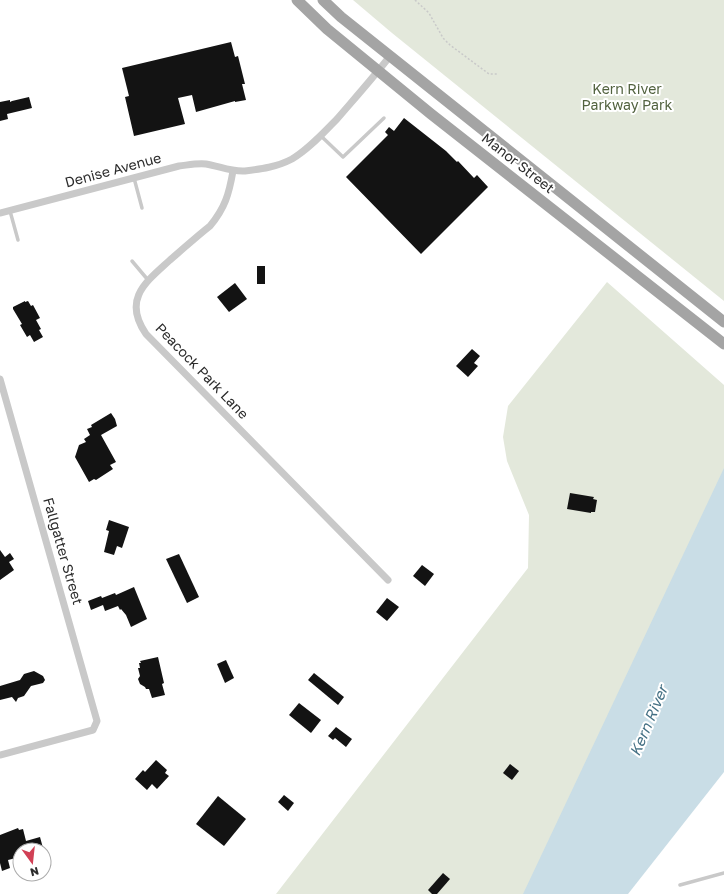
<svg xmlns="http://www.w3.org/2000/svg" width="724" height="894" font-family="'Golos Text',sans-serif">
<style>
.green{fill:#e3e8db}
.water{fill:#c9dde6}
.building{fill:#131313}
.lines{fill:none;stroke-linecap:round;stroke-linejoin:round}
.path{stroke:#c9c9c9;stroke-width:1.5;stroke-dasharray:2 2;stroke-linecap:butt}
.service{stroke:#c9c9c9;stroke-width:3.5}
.minor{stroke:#c9c9c9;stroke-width:7}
.primary{stroke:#a4a4a4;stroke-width:11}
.labels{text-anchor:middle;stroke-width:4;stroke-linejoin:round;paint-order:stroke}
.park-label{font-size:14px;fill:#52623f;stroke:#fff}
.street-label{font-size:14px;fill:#2c2c2c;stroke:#fff}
.water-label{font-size:15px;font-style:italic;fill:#447084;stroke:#fff}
</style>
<rect width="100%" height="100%" fill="#fff"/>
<!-- green -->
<g class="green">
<polygon points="353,0 724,0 724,301 392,33"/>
<polygon points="607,282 724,385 724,696 610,894 276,894 528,568 529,515 507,461 503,437 508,406"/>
</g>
<!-- water -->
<polygon class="water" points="724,468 724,772 628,894 523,894"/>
<!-- building -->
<g class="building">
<polygon points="231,42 235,57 238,56 245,84 242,84 246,100 235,102 235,101 196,112 192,95 178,98 185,124 134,136 125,97 129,96 122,68"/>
<polygon points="29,97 32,108 7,114 8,119 0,121 0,102 10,100 10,102 12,101"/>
<polygon points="404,118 446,151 457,162 458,161 474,178 477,175 488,187 421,254 346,177 388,135 385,132 389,127 394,131"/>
<rect x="257" y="266" width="8" height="18"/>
<polygon points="235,283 247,299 229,312 217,297"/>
<polygon points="25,301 25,302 28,301 31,306 33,305 40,318 36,320 41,329 39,330 43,337 34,342 30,335 27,337 20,325 22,324 13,309 13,307"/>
<polygon points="472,349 480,356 474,363 478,366 468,377 456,366"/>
<polygon points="111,413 115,419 117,426 101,435 116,462 110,465 113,469 96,480 94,479 89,482 75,457 79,445 86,442 84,439 90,435 87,429 92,427 91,425"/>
<polygon points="570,493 594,497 593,499 597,500 595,512 591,512 591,513 567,509"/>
<polygon points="109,520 129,527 122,548 117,546 114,555 104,552 109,531 106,530"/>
<polygon points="0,550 5,557 10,553 14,559 9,562 14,570 0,580"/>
<polygon points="179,554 199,597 187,603 166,559"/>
<polygon points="422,565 434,574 425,586 413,576"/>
<polygon points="134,587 147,619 131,627 126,615 121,609 120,610 118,606 105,611 103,605 91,610 88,601 101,596 102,598 115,593 116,595"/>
<polygon points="387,598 399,607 387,621 376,612"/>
<polygon points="158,657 164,683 162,684 165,695 152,698 149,689 146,689 145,687 140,684 138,679 140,676 138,668 140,668 139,663 141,663 140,661"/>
<polygon points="226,660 234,678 225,683 217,664"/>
<polygon points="34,671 43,676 45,680 43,683 31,686 24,696 18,698 16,702 12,697 0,700 0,686 20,680 24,674"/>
<polygon points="314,673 344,697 338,705 308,680"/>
<polygon points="299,703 321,720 311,733 289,715"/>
<polygon points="336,727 352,739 346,747 335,738 333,740 328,736"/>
<polygon points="156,760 167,770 165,773 169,776 157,789 152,784 147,790 135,779 143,770 145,772"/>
<polygon points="510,764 519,771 512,780 503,773"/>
<polygon points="284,795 294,803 288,811 278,802"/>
<polygon points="218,796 246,819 224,846 196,824"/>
<polygon points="18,828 19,830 23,829 26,841 40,837 43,848 38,850 20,850 20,857 8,860 10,868 2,871 0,863 0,835"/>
<polygon points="443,873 450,879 437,894 432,894 428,890"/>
</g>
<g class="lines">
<!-- path -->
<polyline class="path" points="415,0 429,13 443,38 450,45 489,74 497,74"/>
<!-- service -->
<g class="service">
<polyline points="321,136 343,157 384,118"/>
<polyline points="134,178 142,208"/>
<polyline points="10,211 18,240"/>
<polyline points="132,261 148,280"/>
<polyline points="680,885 724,873"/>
</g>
<!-- minor -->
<g class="minor">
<path d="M 233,171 C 229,194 225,208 210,226 C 196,237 183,249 170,260 C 146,282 122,299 146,334 L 388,580"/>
<path d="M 0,213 L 179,166 C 188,165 197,163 206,164 C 219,166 231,172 245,171 C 261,169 277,167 292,159 C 309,149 323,133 337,119 C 355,98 373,78 390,56"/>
<polyline points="0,379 97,721 93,730 0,755"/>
</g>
<!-- primary -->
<g class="primary">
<polyline points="297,0 327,29 431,114 724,344"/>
<polyline points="323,0 341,17 724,322"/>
</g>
</g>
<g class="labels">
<!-- park labels -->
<g class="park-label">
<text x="627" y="94">Kern River<tspan x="627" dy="16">Parkway Park</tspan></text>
</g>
<!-- street labels -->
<g class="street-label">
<text transform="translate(518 163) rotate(38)" y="5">Manor Street</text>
<text transform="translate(113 170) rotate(-15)" y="5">Denise Avenue</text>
<text transform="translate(202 371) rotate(46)" y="5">Peacock Park Lane</text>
<text transform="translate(63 551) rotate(74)" y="5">Fallgatter Street</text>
</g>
<!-- water labels -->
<g class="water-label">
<text transform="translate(649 721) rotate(-67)" y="5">Kern River</text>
</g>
</g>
<!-- north arrow -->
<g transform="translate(32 862) rotate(165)"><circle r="19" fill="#ffffff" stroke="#ababab"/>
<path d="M0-3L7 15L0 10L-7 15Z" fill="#d14055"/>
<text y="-6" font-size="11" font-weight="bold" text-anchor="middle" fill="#2c2c2c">N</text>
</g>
</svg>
